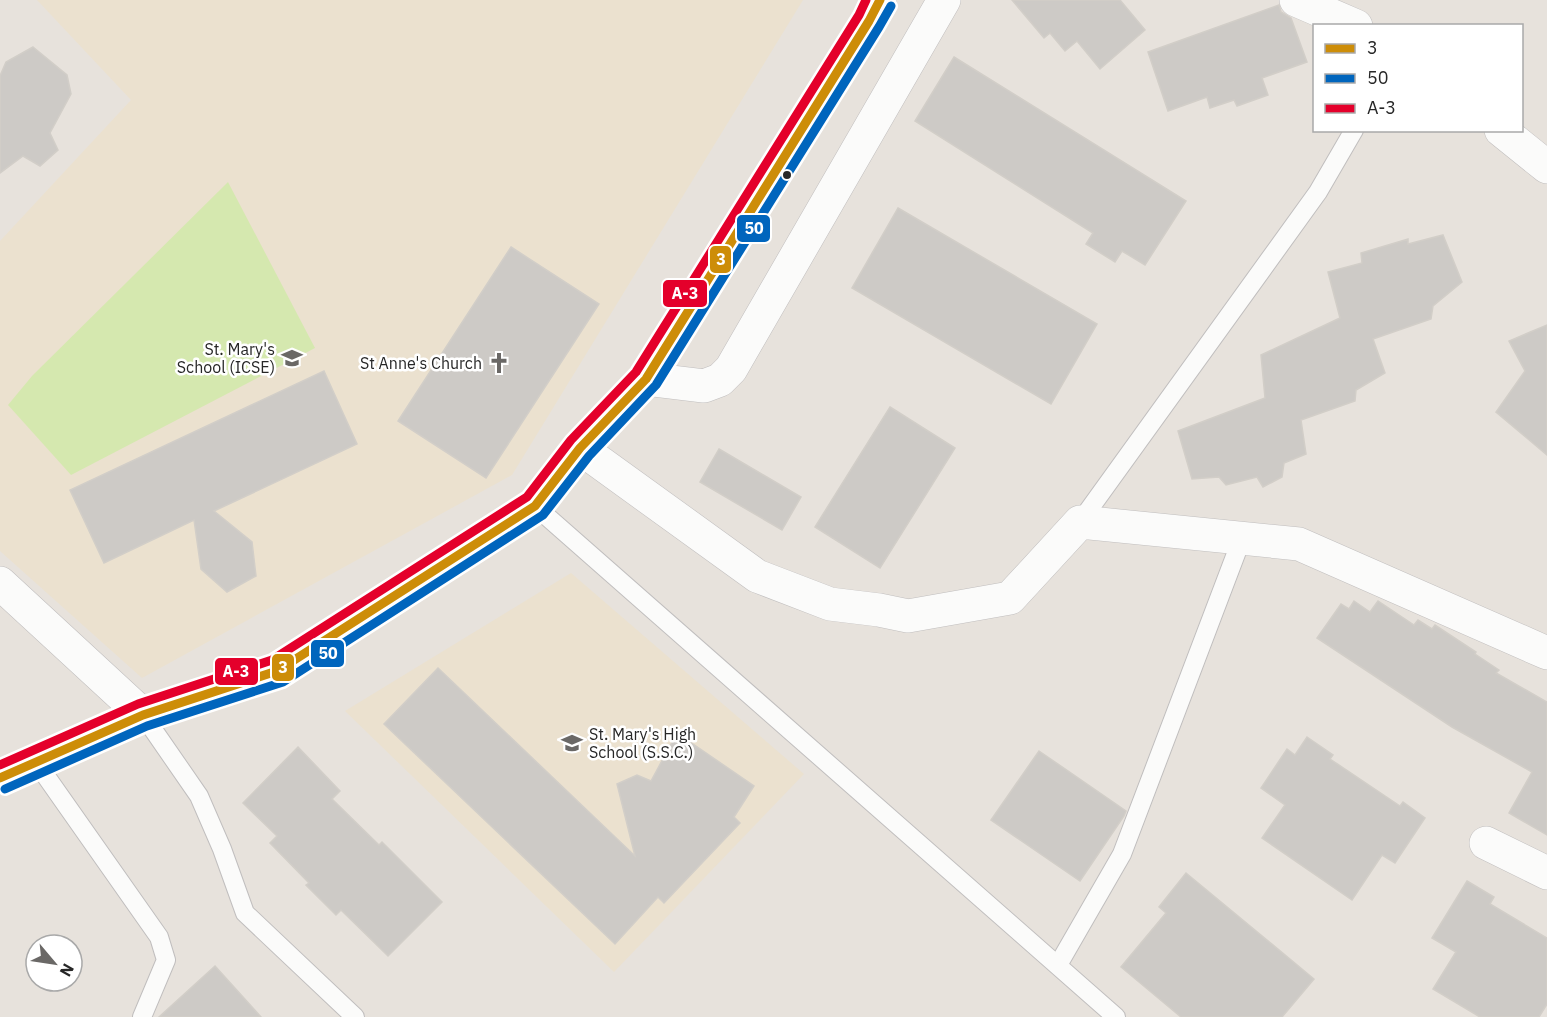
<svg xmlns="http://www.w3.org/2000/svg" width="1547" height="1017" font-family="'IBM Plex Sans',sans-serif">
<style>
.education{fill:#ebe1cf}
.pitch{fill:#d5e8af}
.building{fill:#cdcac6;stroke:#d2cec8;stroke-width:1.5}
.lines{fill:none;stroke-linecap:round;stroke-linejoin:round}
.service-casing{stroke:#c0bebe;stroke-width:20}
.minor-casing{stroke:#c0bebe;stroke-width:34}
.secondary-casing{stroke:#c0bebe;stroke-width:34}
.service{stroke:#fbfbfa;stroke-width:18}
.minor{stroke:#fbfbfa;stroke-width:33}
.secondary{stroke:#fbfbfa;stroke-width:33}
.bus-1-casing{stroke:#fff;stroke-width:14}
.bus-2-casing{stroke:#fff;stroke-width:14}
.bus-3-casing{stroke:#fff;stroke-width:14}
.bus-1{stroke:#cd8d08;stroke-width:9}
.bus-2{stroke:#0065bd;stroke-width:9}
.bus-3{stroke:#e4002b;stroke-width:9}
.bus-dot{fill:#272727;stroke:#fff;stroke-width:2}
.labels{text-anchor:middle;stroke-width:5;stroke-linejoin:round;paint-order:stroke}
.poi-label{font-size:16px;fill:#272727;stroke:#fff;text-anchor:end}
.line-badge{stroke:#fff;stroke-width:2}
.badge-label{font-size:16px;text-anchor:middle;font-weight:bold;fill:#fff}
</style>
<rect width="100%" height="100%" fill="#e7e2dc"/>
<!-- education -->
<g class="education">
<polygon points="37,0 803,0 512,475 142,678 0,551 0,241 131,100"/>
<polygon points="571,573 804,774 614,972 345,711"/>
</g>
<!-- pitch -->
<polygon class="pitch" points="228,182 315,348 71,475 8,405 32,376"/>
<!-- building -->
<g class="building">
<polygon points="1012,0 1120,0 1145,30 1100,69 1077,41 1065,51 1050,33 1044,38"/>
<polygon points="1279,5 1281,12 1291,18 1307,62 1262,78 1268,95 1237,106 1234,100 1210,108 1207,97 1168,111 1148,52"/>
<polygon points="33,47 67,75 71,94 50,133 58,150 40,166 23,156 0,173 0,76 6,62"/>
<polygon points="954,57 1186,201 1145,265 1122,251 1115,262 1086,244 1093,233 915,121"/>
<polygon points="898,208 1097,324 1051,404 852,288"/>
<polygon points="1443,235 1462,282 1433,306 1431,319 1373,339 1385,373 1356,390 1355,401 1301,420 1306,454 1284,463 1282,477 1263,487 1257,477 1226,485 1219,477 1192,479 1178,431 1265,398 1261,355 1340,318 1328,272 1362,263 1361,253 1408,239 1408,244"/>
<polygon points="511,247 599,304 486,478 398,421"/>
<polygon points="1547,325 1547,455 1496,412 1525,371 1509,341"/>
<polygon points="324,371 357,444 214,511 252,542 256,576 227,592 201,569 194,520 104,563 70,490"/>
<polygon points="890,407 955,448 880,568 815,527"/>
<polygon points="719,449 801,497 782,530 700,482"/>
<polygon points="1354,601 1370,612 1378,601 1414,625 1418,620 1432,629 1435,625 1476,652 1475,654 1499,670 1496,673 1547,702 1547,835 1509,813 1532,772 1452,727 1317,638 1341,604 1349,609"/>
<polygon points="438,668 635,856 617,784 637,775 651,781 677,733 754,786 734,817 740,823 664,903 658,897 615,944 384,724"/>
<polygon points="1307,737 1333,755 1330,759 1400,806 1403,802 1425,818 1395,863 1382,855 1352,900 1262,838 1285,805 1261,788 1287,749 1295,755"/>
<polygon points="298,747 340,791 332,799 379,845 382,842 442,902 388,956 341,910 336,915 306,885 309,883 270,843 277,836 243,803"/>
<polygon points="1039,751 1126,811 1124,816 1080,881 991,820"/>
<polygon points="1186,873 1314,979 1282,1017 1181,1017 1121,967 1166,913 1159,907"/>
<polygon points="1467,881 1494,897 1490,904 1547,938 1547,1004 1539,1017 1480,1017 1433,989 1456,952 1432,938"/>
<polygon points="215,966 261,1017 159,1017"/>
</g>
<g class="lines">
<defs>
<g id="service">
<polyline points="535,506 1116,1017"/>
<polyline points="1080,522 1318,192 1354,130"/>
<polyline points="143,715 199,796 222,849 245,913 355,1017"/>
<polyline points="36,762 159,937 166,960 142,1017"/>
<polyline points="1058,965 1122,854 1242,538"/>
</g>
<g id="minor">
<polyline points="1296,0 1356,26"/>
<polyline points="1501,130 1547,167"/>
<polyline points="646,379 704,386 720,380 731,369 944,0"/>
<polyline points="580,448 757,576 830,604 879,610 908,616 1010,598 1080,522 1299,544 1547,653"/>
<polyline points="0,583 143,715"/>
<polyline points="1486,843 1547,873"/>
</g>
<polyline id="secondary" points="0,778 143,715 277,671 535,506 580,448 646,379 869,21 880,0"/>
</defs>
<!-- service casing -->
<use href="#service" class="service-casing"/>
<!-- minor casing -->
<use href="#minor" class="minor-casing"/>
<!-- secondary casing -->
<use href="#secondary" class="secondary-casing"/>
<!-- service -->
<use href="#service" class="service"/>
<!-- minor -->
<use href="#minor" class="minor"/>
<!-- secondary -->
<use href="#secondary" class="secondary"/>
<defs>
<polyline id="bus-1" points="0,778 143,715 277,671 535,506 580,448 646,379 869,21 880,0"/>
<polyline id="bus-2" points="5,789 147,726 283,682 543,515 589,456 656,385 879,27 891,6"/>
<polyline id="bus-3" points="0,765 138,704 272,660 527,497 571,440 636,372 859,15 866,0"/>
</defs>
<!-- bus-1 casing -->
<use href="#bus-1" class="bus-1-casing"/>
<!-- bus-2 casing -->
<use href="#bus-2" class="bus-2-casing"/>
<!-- bus-3 casing -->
<use href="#bus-3" class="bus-3-casing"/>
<!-- bus-1 -->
<use href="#bus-1" class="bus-1"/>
<!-- bus-2 -->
<use href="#bus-2" class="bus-2"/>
<!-- bus-3 -->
<use href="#bus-3" class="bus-3"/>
</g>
<!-- icons -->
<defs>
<symbol id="school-bare" viewBox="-9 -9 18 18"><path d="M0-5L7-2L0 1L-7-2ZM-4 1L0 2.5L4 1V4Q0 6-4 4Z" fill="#6a6866" stroke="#fff" stroke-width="2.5" paint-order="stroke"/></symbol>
<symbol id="church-bare" viewBox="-9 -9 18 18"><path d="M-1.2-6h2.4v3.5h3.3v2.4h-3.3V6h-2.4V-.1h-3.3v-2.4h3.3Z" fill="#6a6866" stroke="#fff" stroke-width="2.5" paint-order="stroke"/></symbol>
</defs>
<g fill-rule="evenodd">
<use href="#school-bare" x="277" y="343" width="30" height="30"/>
<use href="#church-bare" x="484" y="348" width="30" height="30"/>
<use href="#school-bare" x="557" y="728" width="30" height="30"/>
</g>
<!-- markers -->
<circle class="bus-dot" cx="787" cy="175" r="5"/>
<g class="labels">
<!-- poi labels -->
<g class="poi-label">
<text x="275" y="355">St. Mary's<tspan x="275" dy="18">School (ICSE)</tspan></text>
<text x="482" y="369">St Anne's Church</text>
<text x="589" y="740" text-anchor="start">St. Mary's High<tspan x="589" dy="18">School (S.S.C.)</tspan></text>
</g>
</g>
<g class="line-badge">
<rect x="736" y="214" width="35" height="29" rx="6" fill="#0065bd"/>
<rect x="709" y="245" width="23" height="29" rx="6" fill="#cd8d08"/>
<rect x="662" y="279" width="46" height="29" rx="6" fill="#e4002b"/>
<rect x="310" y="639" width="35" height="29" rx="6" fill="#0065bd"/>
<rect x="271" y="653" width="24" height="29" rx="6" fill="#cd8d08"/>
<rect x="214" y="657" width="45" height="29" rx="6" fill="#e4002b"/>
</g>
<g class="badge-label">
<text x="754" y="234">50</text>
<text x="721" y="265">3</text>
<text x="685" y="299">A-3</text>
<text x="328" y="659">50</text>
<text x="283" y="673">3</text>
<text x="236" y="677">A-3</text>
</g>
<!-- legend -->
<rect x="1313" y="24" width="210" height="108" fill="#ffffff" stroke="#a9a9a9" stroke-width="1.5"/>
<rect x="1325" y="44" width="30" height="9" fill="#cd8d08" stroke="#a9a9a9" stroke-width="1.5"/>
<text x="1367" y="54" font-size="18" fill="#272727">3</text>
<rect x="1325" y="74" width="30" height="9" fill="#0065bd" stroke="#a9a9a9" stroke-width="1.5"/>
<text x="1367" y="84" font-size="18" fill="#272727">50</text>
<rect x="1325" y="104" width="30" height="9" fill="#e4002b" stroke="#a9a9a9" stroke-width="1.5"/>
<text x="1367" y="114" font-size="18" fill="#272727">A-3</text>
<!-- north arrow -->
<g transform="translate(54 963) rotate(119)"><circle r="28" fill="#ffffff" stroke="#a9a9a9" stroke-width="1.5"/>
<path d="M0-4.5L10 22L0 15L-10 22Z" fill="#6a6866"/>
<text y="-9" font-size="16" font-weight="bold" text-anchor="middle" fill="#272727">N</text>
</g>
</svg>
